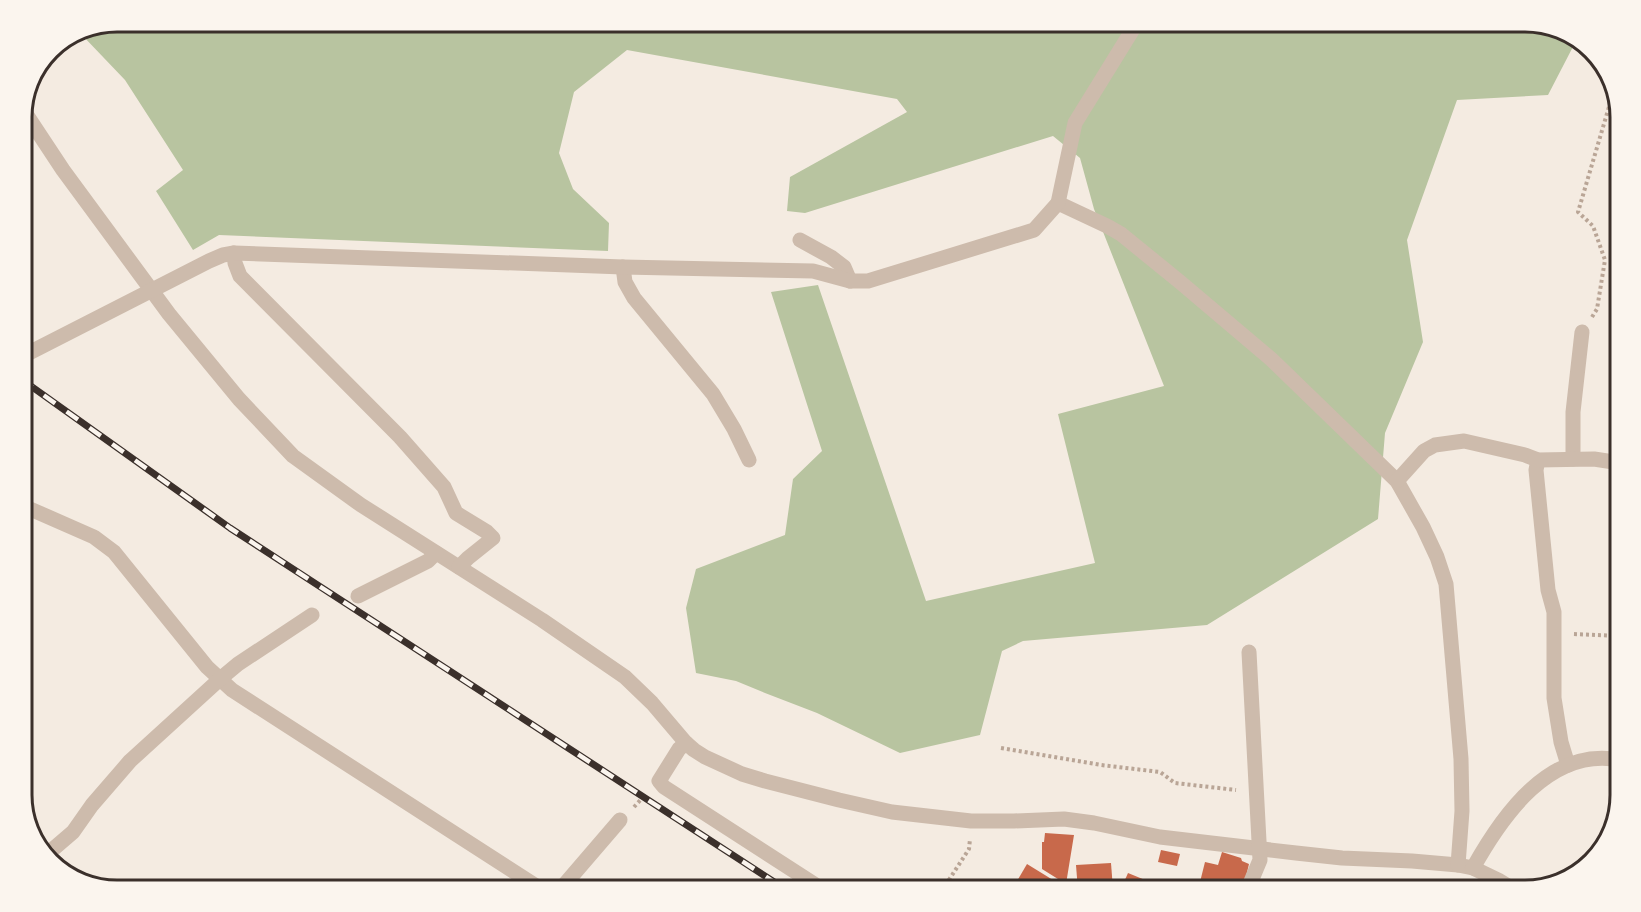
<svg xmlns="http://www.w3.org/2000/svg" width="1641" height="912" font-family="Overpass,sans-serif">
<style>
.green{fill:#b8c4a0}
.building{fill:#c8694b}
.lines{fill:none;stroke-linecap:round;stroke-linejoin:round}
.path{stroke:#b9a596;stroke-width:4;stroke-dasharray:3 3;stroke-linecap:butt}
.minor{stroke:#cdbbac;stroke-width:15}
.rail-casing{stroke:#3b302b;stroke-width:7}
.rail{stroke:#fbf5ee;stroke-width:4.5;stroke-dasharray:14;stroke-linecap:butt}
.rim{fill:none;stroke:#3b302b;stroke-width:3}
</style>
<rect width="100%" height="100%" fill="#f4ebe1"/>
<!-- green -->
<polygon class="green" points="116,21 1525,21 1572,34 1577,39 1548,95 1457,100 1407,240 1423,342 1385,433 1378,519 1207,625 1023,641 1002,651 980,735 900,753 817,713 765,693 736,681 696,673 686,608 696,569 785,535 793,479 822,451 771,292 818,285 926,601 1095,563 1058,414 1164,386 1094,209 1080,158 1053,136 805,213 787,211 790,177 907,112 897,99 627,50 574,92 559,153 573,189 609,223 608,251 219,235 193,250 156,191 183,170 125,80 82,35"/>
<!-- building -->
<g class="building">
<polygon points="1045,833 1074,835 1066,884 1042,869 1042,842 1044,842"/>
<polygon points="1161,850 1180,854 1177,866 1158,862"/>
<polygon points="1222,852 1241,858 1242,861 1249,864 1244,885 1238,883 1236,891 1217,891 1199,886 1205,862 1218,865"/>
<polygon points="1111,863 1113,889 1078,891 1076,865"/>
<polygon points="1027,864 1066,888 1064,891 1017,891 1013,888"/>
<polygon points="1128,873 1172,891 1120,891"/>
</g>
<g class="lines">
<!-- path -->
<g class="path">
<polyline points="1592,317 1597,309 1605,260 1593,226 1578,212 1611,100 1612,88"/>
<polyline points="1574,634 1620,636"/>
<polyline points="1001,748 1101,765 1160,772 1175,783 1236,790"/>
<polyline points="634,807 645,795"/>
<polyline points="944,891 945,886 969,849 970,839"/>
</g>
<!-- minor -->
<g class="minor">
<polyline points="22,108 63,170 169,314 239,399 293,456 361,505 542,620 625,677 652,703 686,743 694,750 705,757 742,774 765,781 839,800 892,812 971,821 1014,821 1064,819 1094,823 1160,837 1296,853 1342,858 1412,861 1458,865 1473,868 1498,880 1516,891"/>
<polyline points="1058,203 1107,226 1121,234 1180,282 1271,359 1397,481 1423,527 1437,557 1446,584 1461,759 1462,811 1458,865"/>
<polyline points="800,240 831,257 844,267 850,281"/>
<polyline points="234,253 235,263 240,276 400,437 444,487 456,513 487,532 493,538 468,558 459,567"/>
<polyline points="623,267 625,282 634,298 713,394 734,429 749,460"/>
<polyline points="21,357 209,261 223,255 234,253 623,267 813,271 850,281 868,281 1034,230 1058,203 1075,123 1138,21"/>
<polyline points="1573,459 1573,412 1582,332"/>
<polyline points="1538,460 1536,470 1548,590 1554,612 1554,698 1561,742 1568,765"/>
<polyline points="1397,481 1424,451 1435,445 1464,441 1525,455 1538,460 1594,459 1620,463"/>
<polyline points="21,505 94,537 114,552 207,667 232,690 544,891"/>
<polyline points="358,596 428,561 436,553"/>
<polyline points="686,743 679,749 659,781 664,787 825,891"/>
<polyline points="45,856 73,832 92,805 130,761 220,679 238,664 312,615"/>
<path d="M 1473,868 C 1502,816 1550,746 1620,760"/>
<polyline points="559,891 620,820"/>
<polyline points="1247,891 1260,860 1249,652"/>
</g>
<defs>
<polyline id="rail" points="21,379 230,528 788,891"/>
</defs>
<!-- rail casing -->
<use href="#rail" class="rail-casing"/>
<!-- rail -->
<use href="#rail" class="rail"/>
</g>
<!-- crop -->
<path d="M0 0H1641V912H0ZM117 32H1525A85 85 0 0 1 1610 117V795A85 85 0 0 1 1525 880H117A85 85 0 0 1 32 795V117A85 85 0 0 1 117 32Z" fill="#fbf5ee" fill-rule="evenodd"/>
<path class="rim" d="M117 32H1525A85 85 0 0 1 1610 117V795A85 85 0 0 1 1525 880H117A85 85 0 0 1 32 795V117A85 85 0 0 1 117 32Z"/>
</svg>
